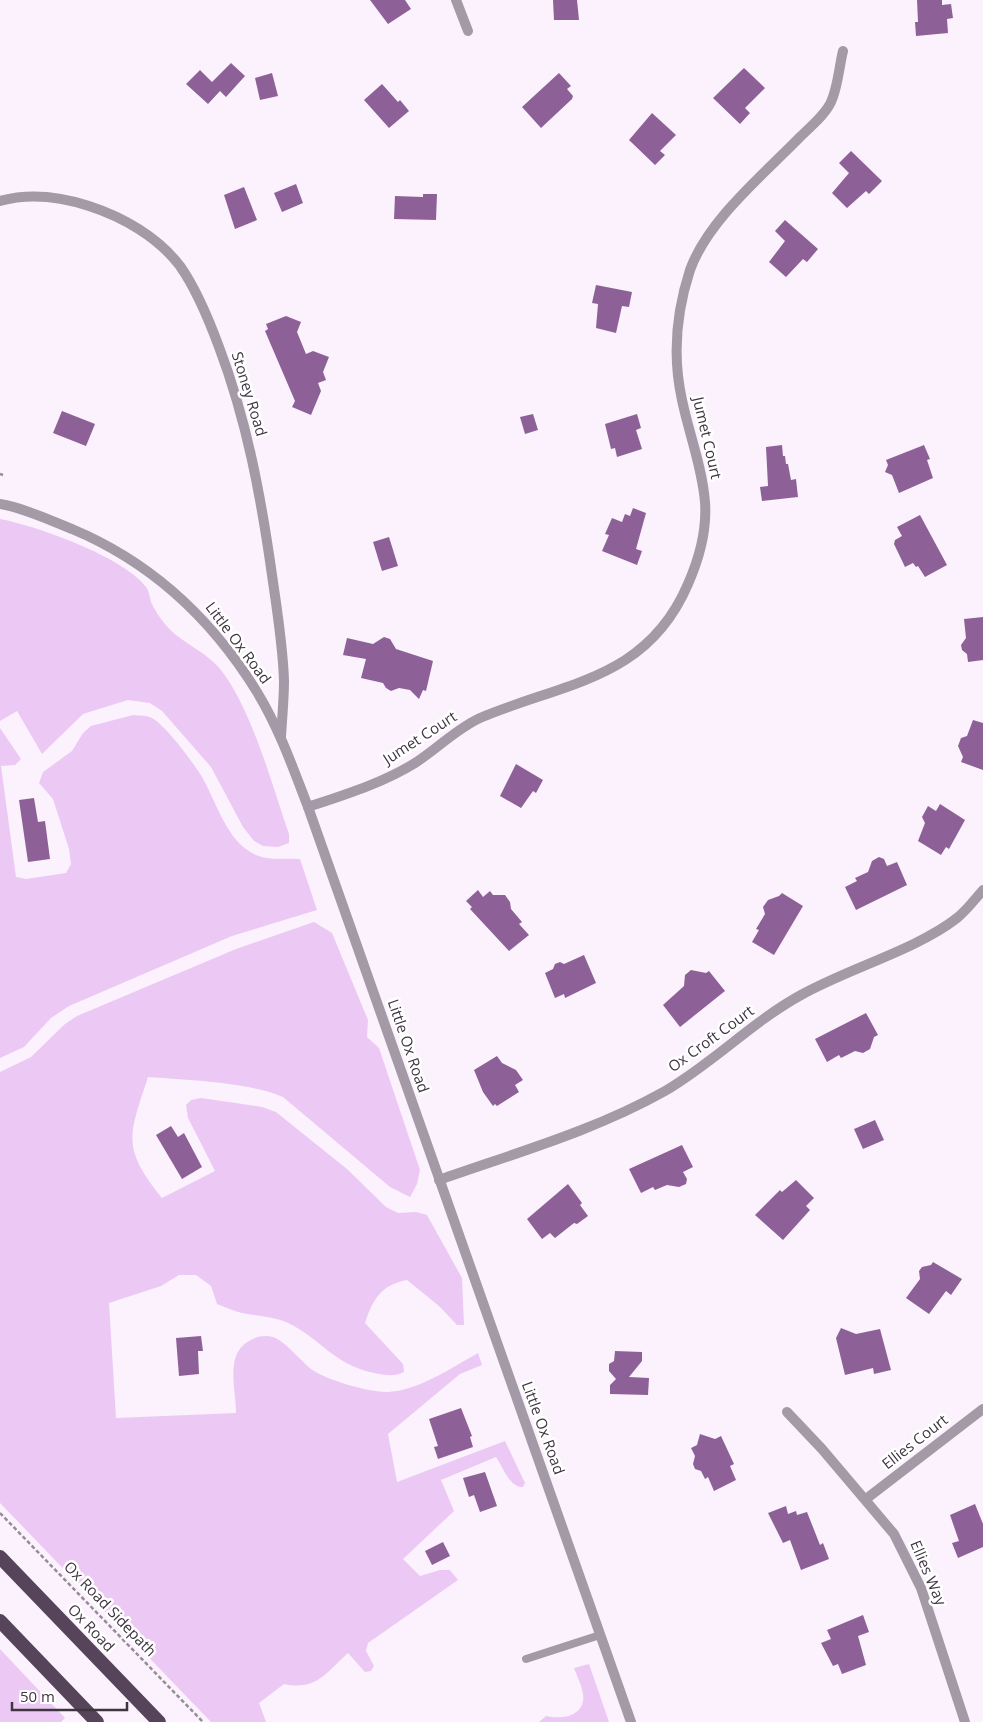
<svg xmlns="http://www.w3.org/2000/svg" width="983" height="1722" font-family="'Open Sans',sans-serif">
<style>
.green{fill:#ecc9f4}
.building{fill:#8d6197}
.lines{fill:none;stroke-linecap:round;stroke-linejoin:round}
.path{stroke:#958c97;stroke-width:2.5;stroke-dasharray:4 2.5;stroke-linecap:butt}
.service{stroke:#a49aa7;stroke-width:8}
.minor{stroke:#a49aa7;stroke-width:10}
.trunk{stroke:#56445a;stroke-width:14}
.labels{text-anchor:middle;stroke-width:5;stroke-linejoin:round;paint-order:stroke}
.street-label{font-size:15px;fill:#3e3540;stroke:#fff}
</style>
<rect width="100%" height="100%" fill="#fbf2fd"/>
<!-- green -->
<g class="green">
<path d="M 0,519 C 37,526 124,557 146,587 C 149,591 150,597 151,602 C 154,609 160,618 165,624 C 178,641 206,651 221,670 C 252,710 272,785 289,834 L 289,843 L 278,847 L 263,846 L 254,841 L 243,827 L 211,767 L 162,711 L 150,703 L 128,700 L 83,714 L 42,754 L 17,711 L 0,721 Z"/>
<path d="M 133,715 C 140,716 146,715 152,718 C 166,726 193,762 202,777 C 217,803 226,840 254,854 C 267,861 286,858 300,859 L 317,910 L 232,936 L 69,1006 L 51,1018 L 24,1047 L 0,1058 L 0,728 L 21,759 L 15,765 L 1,766 L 16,877 L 26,879 L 66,873 L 71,864 L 69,849 L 53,799 L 39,783 L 43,772 L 72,751 L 83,733 L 91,726 Z"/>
<path d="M 314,922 L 332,933 L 368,1020 L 367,1037 L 379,1048 L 420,1170 L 417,1184 L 410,1197 L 390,1187 L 283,1097 C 248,1082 186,1080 148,1077 C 129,1136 121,1147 162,1198 L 215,1171 L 188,1118 L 186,1105 L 191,1100 L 201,1098 L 262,1107 L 276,1112 L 347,1169 L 386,1207 L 398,1213 L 416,1212 L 427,1215 L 462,1278 L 464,1325 L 457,1325 L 439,1306 L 407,1280 C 381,1285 373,1299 365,1323 L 403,1364 L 404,1372 C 394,1377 384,1375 374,1373 C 333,1364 321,1339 288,1323 C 273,1316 257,1316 242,1313 C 234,1311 225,1307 217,1304 L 211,1286 L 196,1275 L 179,1275 L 161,1286 L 109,1303 L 116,1418 L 236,1413 C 236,1396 230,1373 236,1356 C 241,1342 259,1333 273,1337 C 284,1340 301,1361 311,1369 C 326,1380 368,1392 387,1392 C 418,1391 451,1368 478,1353 L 482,1365 L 460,1374 L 388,1434 L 397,1482 L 505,1441 L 525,1483 L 523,1487 C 509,1487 503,1467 496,1457 L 441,1480 L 454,1511 L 403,1559 L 420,1576 L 440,1570 L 450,1570 L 458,1580 L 368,1643 L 366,1651 L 374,1666 L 371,1671 L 365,1672 L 348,1653 C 326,1673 316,1691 284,1684 L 259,1703 L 266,1722 L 211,1722 L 0,1503 L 0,1072 L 31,1057 L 65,1024 L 77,1016 L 236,949 Z"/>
<polygon points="0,1649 65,1718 61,1722 0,1722"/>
<path d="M 589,1664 L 609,1722 L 539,1722 L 546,1716 C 562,1720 586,1716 583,1694 C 582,1686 577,1676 574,1668 Z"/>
</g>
<!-- building -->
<g class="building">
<polygon points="370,0 405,0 411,9 388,24"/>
<polygon points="553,0 577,0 579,20 554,20"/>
<polygon points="917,0 942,0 942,5 951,4 953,18 947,19 948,33 916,36 915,22 918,22"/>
<polygon points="231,63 245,76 226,97 220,91 208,104 186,84 200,70 212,82"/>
<polygon points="744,68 765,88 745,108 750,113 740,124 713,98"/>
<polygon points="272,73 278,96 260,100 255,78"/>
<polygon points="559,73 571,86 567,89 573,96 572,99 541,128 522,107"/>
<polygon points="382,84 398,102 400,100 409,111 389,128 364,100"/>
<polygon points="652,113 676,135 660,151 665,155 655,165 629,140"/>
<polygon points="851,151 882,181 869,194 866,191 847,208 832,193 849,173 839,163"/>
<polygon points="296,184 303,203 282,212 274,193"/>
<polygon points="244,187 257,220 235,229 224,195"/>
<polygon points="423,194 437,194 436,220 394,219 395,196 423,197"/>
<polygon points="785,220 818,249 807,262 803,259 786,277 769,262 785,241 775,231"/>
<polygon points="596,285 632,292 629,307 622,306 616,333 596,328 598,304 592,303"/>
<polygon points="286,316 301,322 297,332 306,354 313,351 329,357 323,372 326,380 318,383 321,391 311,415 292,407 295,401 265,331 268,329 266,324"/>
<polygon points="62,411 95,424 86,446 53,433"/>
<polygon points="533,414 538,430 525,434 520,417"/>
<polygon points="637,414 641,428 636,430 642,449 617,457 615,448 611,449 605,424"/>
<polygon points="782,445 783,456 785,456 786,464 788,464 791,480 796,479 798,497 762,501 760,487 768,486 766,447"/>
<polygon points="924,445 930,459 927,460 933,478 899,493 892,475 885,472 888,465 886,460"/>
<polygon points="633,508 646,513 636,549 642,551 637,565 602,551 609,535 605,534 612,518 622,522 625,514 630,516"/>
<polygon points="920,515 947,565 925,577 918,566 916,567 913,563 905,567 894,544 895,540 902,536 897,527"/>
<polygon points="389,537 398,566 382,571 373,542"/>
<polygon points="983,617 983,660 968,662 967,654 962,650 961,645 966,638 964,619"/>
<polygon points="384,637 390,639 396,649 433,661 426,691 423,690 419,699 410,690 399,688 391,691 386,688 383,683 361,678 366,659 343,655 347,638 373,644"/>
<polygon points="973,720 983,723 983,770 961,762 963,757 958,746 961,738 967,736"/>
<polygon points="516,764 543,780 536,793 533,791 521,808 500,796"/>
<polygon points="34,798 38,822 45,821 50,859 28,862 19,800"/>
<polygon points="940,804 965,820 949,849 946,847 941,855 918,841 925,823 922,817 928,806 936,811"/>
<polygon points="879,857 884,859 887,866 897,862 907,885 856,910 845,887 857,881 855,878 868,872 872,861"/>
<polygon points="478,890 483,897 490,891 493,895 505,895 510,902 511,909 522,922 519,924 529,935 509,951 470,909 472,907 466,901"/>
<polygon points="782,893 803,906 774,955 752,942 759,930 756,929 765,914 763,907 768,900 779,896"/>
<polygon points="584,955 596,983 565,998 564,994 555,998 545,973 553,969 555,964 560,962 564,964"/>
<polygon points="691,970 706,973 709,971 725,991 680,1027 663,1005 684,986 685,975"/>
<polygon points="866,1013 878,1035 874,1037 870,1049 863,1053 855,1051 841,1058 839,1055 827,1062 815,1039"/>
<polygon points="497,1056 502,1063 516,1070 523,1080 515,1085 519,1092 497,1106 495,1104 493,1106 483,1092 474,1070"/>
<polygon points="875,1120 884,1140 863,1149 854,1129"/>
<polygon points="171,1126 178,1137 184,1133 202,1167 182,1179 156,1135"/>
<polygon points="682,1145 693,1167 683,1172 687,1179 686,1184 679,1187 667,1185 655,1190 653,1187 641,1193 629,1169"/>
<polygon points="796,1180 814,1198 806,1206 810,1210 783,1240 755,1215 780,1190 782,1192"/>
<polygon points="568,1184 582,1203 580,1205 588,1216 577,1224 574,1223 555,1238 550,1233 542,1239 527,1219"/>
<polygon points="933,1262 962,1279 951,1295 946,1291 929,1314 906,1298 920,1279 919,1271 922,1267 931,1265"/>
<polygon points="841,1328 856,1334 880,1329 891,1370 874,1374 873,1368 845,1375 836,1338"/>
<polygon points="201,1336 203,1351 198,1351 199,1374 179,1376 176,1338"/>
<polygon points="615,1351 642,1352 642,1361 629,1377 649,1378 648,1395 610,1394 610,1385 616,1379 609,1371 609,1364 614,1361"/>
<polygon points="461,1408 472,1436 470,1437 473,1447 438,1459 434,1447 438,1446 429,1419"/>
<polygon points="700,1434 715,1439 721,1436 734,1464 730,1466 736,1480 714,1491 708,1477 705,1479 701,1471 695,1469 693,1464 695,1456 691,1448 697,1445"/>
<polygon points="485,1472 497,1506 480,1512 474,1495 469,1497 463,1478"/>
<polygon points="975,1504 983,1524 983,1547 958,1558 952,1543 959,1541 950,1515"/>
<polygon points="786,1506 788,1514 796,1511 797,1515 807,1512 820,1545 823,1543 829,1559 801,1570 790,1540 783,1543 768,1513"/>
<polygon points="443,1542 450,1556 432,1565 425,1551"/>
<polygon points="863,1615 869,1632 858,1636 866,1665 842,1674 838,1664 833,1666 821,1643 831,1639 827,1630"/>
</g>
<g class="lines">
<!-- path -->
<g class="path">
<polyline points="0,474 3,475"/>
<polyline points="0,1513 203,1722"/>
</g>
<!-- service -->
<polyline class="service" points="526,1659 600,1635"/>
<!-- minor -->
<g class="minor">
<polyline points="456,0 468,31"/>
<path d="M 0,201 C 29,193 61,197 89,206 C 123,217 158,237 180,266 C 197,290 209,320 219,347 C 247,421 261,497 272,575 C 277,610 283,646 284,681 C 284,699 282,719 281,737"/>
<path d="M 0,504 C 24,508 49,520 72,529 C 151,562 212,619 257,692 C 279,728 293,768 308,807 L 631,1722"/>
<path d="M 308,807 C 344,795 383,783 415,763 C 437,749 456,729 480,718 C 565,682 647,680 688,584 C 699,559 707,530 705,502 C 702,466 689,434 682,400 C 672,355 676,313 690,270 C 708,220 763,175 800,137 C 810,127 825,115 831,102 C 838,87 839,67 843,51"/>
<path d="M 439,1180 C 515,1153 594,1131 665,1091 C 713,1063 752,1022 801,995 C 849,968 916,950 957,918 C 967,910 975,899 983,890"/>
<polyline points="787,1412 822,1449 894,1534 921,1588 965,1722"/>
<polyline points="866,1499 983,1409"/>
</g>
<!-- trunk -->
<g class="trunk">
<polyline points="0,1557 159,1722"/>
<polyline points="0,1621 97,1722"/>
</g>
</g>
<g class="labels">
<!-- street labels -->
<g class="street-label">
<text transform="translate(249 394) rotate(73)" y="5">Stoney Road</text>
<text transform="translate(707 438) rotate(77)" y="5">Jumet Court</text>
<text transform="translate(238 643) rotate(53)" y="5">Little Ox Road</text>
<text transform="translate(420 738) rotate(-33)" y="5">Jumet Court</text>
<text transform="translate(711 1039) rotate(-36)" y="5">Ox Croft Court</text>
<text transform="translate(408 1046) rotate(71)" y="5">Little Ox Road</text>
<text transform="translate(543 1428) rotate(70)" y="5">Little Ox Road</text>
<text transform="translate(915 1442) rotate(-38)" y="5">Ellies Court</text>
<text transform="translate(928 1573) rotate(67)" y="5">Ellies Way</text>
<text transform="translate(110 1609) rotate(46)" y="5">Ox Road Sidepath</text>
<text transform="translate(91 1628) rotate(46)" y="5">Ox Road</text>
</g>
</g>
<!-- scale -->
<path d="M12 1702v8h115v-8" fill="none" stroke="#3e3540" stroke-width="2.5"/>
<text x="20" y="1702" font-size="15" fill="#3e3540" stroke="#ffffff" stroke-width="4" paint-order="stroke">50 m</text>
</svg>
